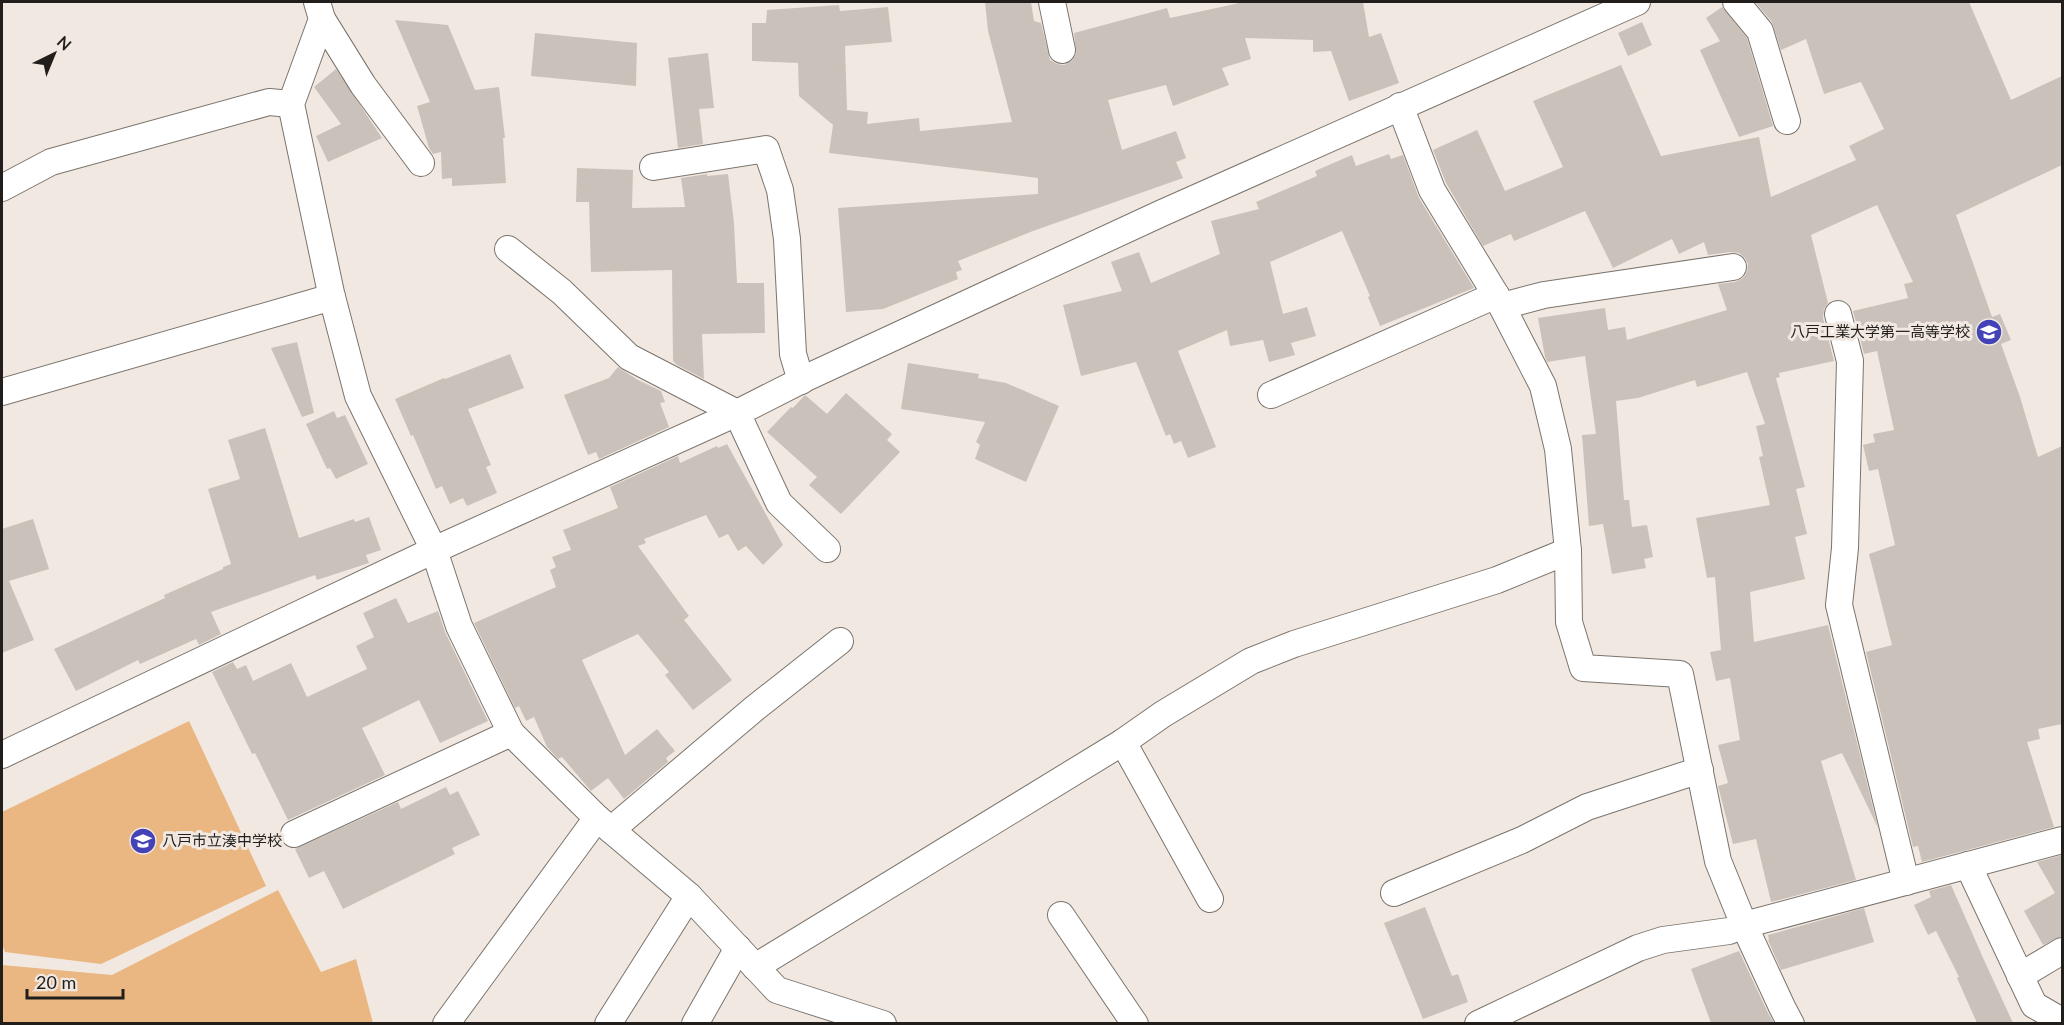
<svg xmlns="http://www.w3.org/2000/svg" width="2064" height="1025" font-family="Lato,'Noto Sans JP',sans-serif">
<style>
.park{fill:#eab681}
.building{fill:#cac2ba}
.lines{fill:none;stroke-linecap:round;stroke-linejoin:round}
.street-casing{stroke:#7b746d;stroke-width:28}
.street{stroke:#fff;stroke-width:26}
.labels{text-anchor:middle;stroke-width:6;stroke-linejoin:round;paint-order:stroke}
.poi-label{font-size:15px;fill:#211e1b;stroke:#f1e9e1;text-anchor:end}
</style>
<rect width="100%" height="100%" fill="#f1e9e1"/>
<!-- park -->
<g class="park">
<polygon points="189,721 266,886 101,964 5,952 2,944 2,812"/>
<polygon points="278,890 321,972 356,959 373,1023 2,1023 2,965 112,975"/>
</g>
<!-- building -->
<g class="building">
<polygon points="985,2 1031,2 1034,21 1041,23 1050,60 1057,64 1064,65 1072,61 1076,54 1074,33 1167,8 1170,18 1244,2 1363,2 1369,37 1381,33 1399,83 1349,101 1331,51 1313,52 1313,40 1245,38 1251,59 1222,68 1229,85 1173,106 1166,85 1108,100 1122,150 1176,131 1186,158 1176,162 1183,178 1033,231 958,261 962,270 956,272 958,279 883,309 846,312 838,208 1038,194 1038,178 829,153 833,125 799,96 798,63 752,61 752,23 766,23 767,10 839,5 840,11 888,7 892,42 845,46 847,110 868,112 867,124 919,118 920,131 1012,122 988,31"/>
<polygon points="1755,2 1969,2 2011,100 2062,76 2062,165 1956,215 1992,317 2000,314 2011,340 2001,344 2020,397 2038,457 2062,446 2062,724 2038,729 2040,739 2027,742 2054,827 1922,862 1918,846 1913,847 1866,652 1892,645 1869,554 1895,545 1878,469 1869,471 1863,445 1875,442 1873,434 1894,430 1877,351 1864,354 1853,311 1908,298 1904,284 1913,282 1877,205 1811,235 1828,303 1824,309 1823,318 1834,361 1779,373 1780,377 1776,378 1805,487 1796,489 1807,534 1795,537 1805,579 1750,592 1754,642 1828,625 1878,828 1842,753 1821,761 1856,880 1771,902 1756,839 1733,844 1718,786 1728,783 1718,745 1740,740 1730,678 1716,681 1710,652 1721,650 1715,577 1707,578 1696,518 1770,505 1759,457 1763,456 1756,426 1765,424 1747,372 1697,387 1695,380 1638,398 1616,401 1624,500 1629,500 1632,527 1647,525 1653,557 1644,559 1646,568 1612,574 1603,524 1589,526 1582,435 1596,434 1585,356 1547,362 1545,357 1538,318 1605,308 1608,330 1625,327 1627,340 1727,310 1718,284 1735,282 1743,278 1747,272 1748,264 1745,258 1739,253 1731,252 1708,255 1704,242 1679,254 1672,239 1613,268 1585,211 1514,241 1511,234 1483,246 1446,183 1433,150 1477,130 1505,191 1563,167 1533,101 1621,65 1661,156 1759,137 1771,197 1856,160 1849,146 1884,129 1861,82 1824,94 1806,39 1781,50 1772,22"/>
<polygon points="1722,7 1747,38 1773,126 1739,137 1700,50 1720,41 1706,18"/>
<polygon points="395,20 448,25 475,90 499,87 505,138 503,138 506,183 452,186 452,178 442,179 441,152 433,154 429,148 417,106 430,102"/>
<polygon points="1642,22 1652,45 1628,56 1618,33"/>
<polygon points="535,33 637,43 636,86 531,76"/>
<polygon points="708,53 714,108 699,109 703,144 678,148 668,58"/>
<polygon points="336,69 382,138 328,162 316,136 341,124 314,87"/>
<polygon points="1389,154 1391,159 1403,155 1419,198 1474,288 1380,326 1368,297 1370,296 1342,231 1270,262 1283,314 1307,307 1316,336 1291,343 1295,355 1269,362 1263,340 1230,346 1227,330 1178,351 1216,447 1188,458 1181,441 1174,444 1170,434 1166,436 1136,362 1081,376 1063,305 1122,291 1111,262 1139,252 1151,283 1220,254 1211,221 1259,209 1256,202 1317,176 1315,171 1352,155 1356,166"/>
<polygon points="577,168 633,170 632,208 685,207 681,178 707,174 707,176 728,174 734,223 737,283 764,283 765,333 702,334 704,379 677,365 673,361 672,270 591,272 589,202 576,202"/>
<polygon points="297,342 314,413 302,417 271,348"/>
<polygon points="510,354 524,388 468,409 491,465 486,467 497,493 467,506 463,498 450,504 442,486 436,489 413,435 411,436 395,399 444,378 445,379"/>
<polygon points="908,363 979,374 978,378 1006,383 1059,406 1026,482 975,459 980,445 976,442 985,422 901,409"/>
<polygon points="618,367 638,380 661,391 665,402 660,403 669,427 599,459 596,452 588,455 564,395 609,378"/>
<polygon points="846,393 892,434 887,440 900,452 841,514 809,485 817,477 767,432 791,407 793,408 805,395 827,414"/>
<polygon points="334,411 337,418 345,415 368,464 336,479 330,468 327,469 306,424"/>
<polygon points="265,428 299,538 354,519 355,522 369,517 381,550 366,555 369,563 317,580 315,575 211,612 221,634 199,645 196,639 140,664 138,660 76,691 54,649 165,598 164,595 223,569 223,567 231,564 208,489 240,479 228,440"/>
<polygon points="727,444 783,545 763,565 746,546 738,551 728,534 719,538 706,515 644,539 646,543 638,546 689,616 684,620 732,680 693,710 665,675 669,672 638,634 582,660 625,755 657,729 675,751 666,758 668,762 624,799 608,778 591,791 562,757 558,759 547,747 534,717 526,721 519,706 515,708 474,623 556,587 550,570 556,567 552,557 571,550 563,530 618,508 610,487 678,456 680,463 717,446 718,448"/>
<polygon points="33,519 49,569 9,581 34,640 2,653 2,529"/>
<polygon points="396,598 408,623 438,611 445,632 488,721 440,743 419,700 362,728 385,775 288,820 255,753 252,754 212,672 233,662 237,669 246,665 253,681 291,663 307,697 367,669 356,646 374,637 363,613"/>
<polygon points="446,787 450,795 458,791 480,835 452,848 455,854 343,909 324,871 309,878 295,849 398,802 401,809"/>
<polygon points="2062,855 2062,936 2043,945 2024,911 2055,893 2037,862"/>
<polygon points="1951,885 1984,960 2013,1023 1977,1023 1957,978 1959,977 1936,931 1928,935 1914,905 1931,897 1929,891"/>
<polygon points="1425,907 1452,976 1458,974 1468,1002 1423,1019 1384,923"/>
<polygon points="1864,908 1874,942 1781,970 1768,940 1769,940 1768,935"/>
<polygon points="1739,951 1768,1013 1774,1023 1711,1023 1691,969"/>
</g>
<g class="lines">
<defs>
<g id="street">
<polyline points="317,2 322,19 291,104 331,293 358,396 434,550 459,626 511,733 597,818 689,896 777,990 883,1024"/>
<polyline points="1052,2 1062,50"/>
<polyline points="1736,2 1760,31 1787,121"/>
<polyline points="322,19 363,85 421,163"/>
<polyline points="1400,106 1432,190 1496,295 1543,386 1558,449 1568,551 1569,622 1583,668 1680,674 1718,861 1744,925 1782,1007 1791,1024"/>
<polyline points="653,167 766,149 780,190 787,239 793,354 801,381"/>
<polyline points="2,188 51,162 269,102 291,104"/>
<polyline points="508,249 562,292 629,357 737,413 779,503 827,549"/>
<polyline points="1502,306 1544,295 1733,267"/>
<polyline points="1838,314 1850,361 1845,548 1839,605 1906,882"/>
<polyline points="2,392 332,297"/>
<polyline points="1271,395 1496,295"/>
<polyline points="1123,742 1210,899"/>
<polyline points="2,755 434,550 737,413 808,377 1162,213 1637,2"/>
<polyline points="611,830 755,708 840,641"/>
<polyline points="294,834 511,733"/>
<polyline points="1968,865 2034,1005 2062,1021"/>
<polyline points="1394,893 1522,840 1587,807 1700,770"/>
<polyline points="1061,915 1135,1024"/>
<polyline points="755,967 1123,742 1163,714 1251,661 1294,644 1497,580 1568,551"/>
<polyline points="2020,976 2062,951"/>
<polyline points="446,1024 597,818"/>
<polyline points="608,1024 689,896"/>
<polyline points="695,1024 738,948"/>
<polyline points="1478,1024 1638,948 1663,940 1729,931 1744,925 2062,840"/>
</g>
</defs>
<!-- street casing -->
<use href="#street" class="street-casing"/>
<!-- street -->
<use href="#street" class="street"/>
</g>
<!-- icons -->
<defs>
<symbol id="school-disc" viewBox="-11 -11 22 22"><circle r="9.5" fill="#4342b7" stroke="#f1e9e1"/><path d="M0-5L7-2L0 1L-7-2ZM-4 1L0 2.5L4 1V4Q0 6-4 4Z" fill="#fff"/></symbol>
</defs>
<g fill-rule="evenodd">
<use href="#school-disc" x="1974" y="317" width="30" height="30"/>
<use href="#school-disc" x="128" y="826" width="30" height="30"/>
</g>
<g class="labels">
<!-- poi labels -->
<g class="poi-label">
<text x="1970" y="337">八戸工業大学第一高等学校</text>
<text x="162" y="846" text-anchor="start">八戸市立湊中学校</text>
</g>
</g>
<!-- border -->
<rect width="2064" height="1025" fill="none" stroke="#211e1b" stroke-width="6"/>
<!-- north arrow -->
<g transform="translate(54 54) rotate(43)" stroke="#f1e9e1" stroke-width="4.5" paint-order="stroke">
<path d="M0-4.5L10 22L0 15L-10 22Z" fill="#211e1b"/>
<text y="-9" font-size="16" font-weight="bold" text-anchor="middle" fill="#211e1b">N</text>
</g>
<!-- scale -->
<path d="M27 989v9h96v-9" fill="none" stroke="#211e1b" stroke-width="3"/>
<text x="36" y="989" font-size="18" fill="#211e1b" stroke="#f1e9e1" stroke-width="4.5" paint-order="stroke">20 m</text>
</svg>
